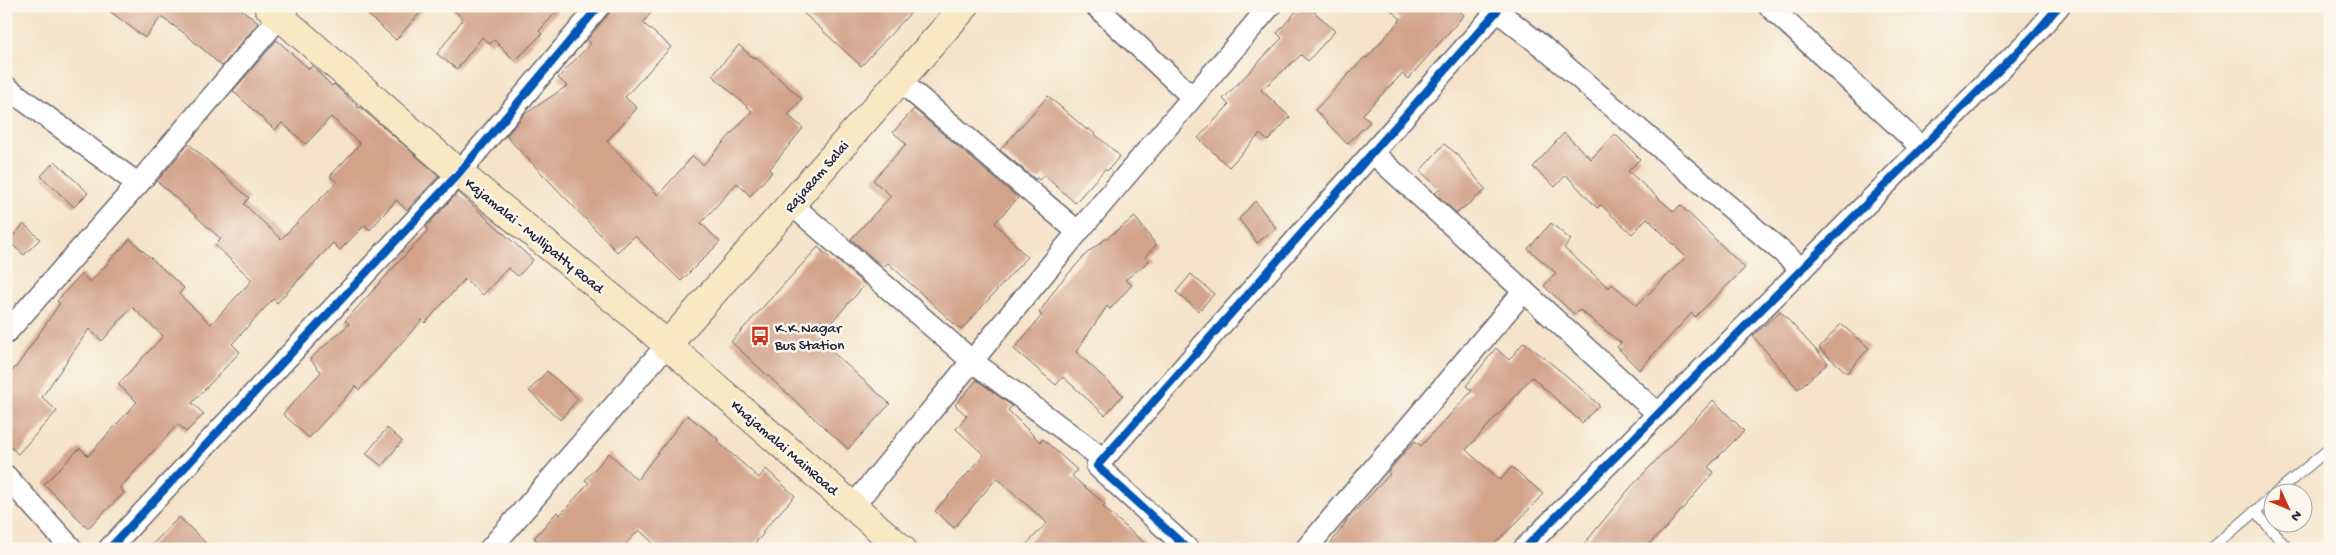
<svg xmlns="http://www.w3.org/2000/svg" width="2336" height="555" font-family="'Gochi Hand',sans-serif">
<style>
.building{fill:#d2a289}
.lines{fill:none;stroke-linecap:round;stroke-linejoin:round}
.lane-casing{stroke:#6c666d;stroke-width:12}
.street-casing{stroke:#6c666d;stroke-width:24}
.secondary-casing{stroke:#6c666d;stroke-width:30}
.lane{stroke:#fff;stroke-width:10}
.street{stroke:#fff;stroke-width:21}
.secondary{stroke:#f8e8c3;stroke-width:28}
.cycleway-casing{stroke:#fbf7ec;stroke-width:11}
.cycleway{stroke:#0057b8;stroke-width:8}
.labels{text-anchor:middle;stroke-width:5;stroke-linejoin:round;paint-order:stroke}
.street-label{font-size:15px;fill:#22223b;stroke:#fbf7ec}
.poi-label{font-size:15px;fill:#22223b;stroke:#fbf7ec;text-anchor:start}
</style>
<rect width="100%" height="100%" fill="#fbf7ec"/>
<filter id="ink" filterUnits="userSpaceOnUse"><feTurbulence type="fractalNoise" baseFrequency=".02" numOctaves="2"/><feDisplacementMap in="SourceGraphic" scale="10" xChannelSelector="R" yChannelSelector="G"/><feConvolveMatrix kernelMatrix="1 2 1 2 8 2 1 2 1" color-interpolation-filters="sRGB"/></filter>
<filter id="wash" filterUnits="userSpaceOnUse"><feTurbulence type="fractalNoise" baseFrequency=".0096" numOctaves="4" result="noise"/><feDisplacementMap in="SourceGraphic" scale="20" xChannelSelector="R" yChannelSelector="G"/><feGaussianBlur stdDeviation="1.12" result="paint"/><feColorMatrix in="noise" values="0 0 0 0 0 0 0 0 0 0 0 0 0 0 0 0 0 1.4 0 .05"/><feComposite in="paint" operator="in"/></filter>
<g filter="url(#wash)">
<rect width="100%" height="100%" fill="#f5e3c9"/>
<g id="blocks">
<!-- building -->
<g class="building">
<polygon points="103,6 238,6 258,23 222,66 183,32 161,17 145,38"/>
<polygon points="358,6 426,6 396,40"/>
<polygon points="449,6 562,6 539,31 542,34 515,61 494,40 490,44 482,37 457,69 437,54 463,19"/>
<polygon points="615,6 656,6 643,23 671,47 625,97 637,108 607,141 658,195 693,156 703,165 752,111 712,75 739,45 753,58 754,56 802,99 788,115 803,128 769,170 772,172 750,196 737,183 701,223 720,242 681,281 635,236 617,252 506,136 525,114 567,86 558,78 591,43 587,40"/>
<polygon points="796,6 917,6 861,66"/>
<polygon points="1301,6 1308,6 1335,31 1308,61 1301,55 1261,90 1290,117 1268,141 1260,134 1229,167 1198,138 1229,105 1223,99 1282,38 1277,33"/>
<polygon points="1386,6 1455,6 1464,15 1408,79 1402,74 1362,115 1370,122 1347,144 1315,110 1365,57 1367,58 1401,19"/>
<polygon points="277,40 309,69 312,66 332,86 334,84 359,108 360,107 439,176 407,210 396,200 370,230 365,225 340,250 333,243 277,303 273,299 232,344 240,352 192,403 204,414 186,432 178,424 120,488 124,493 88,528 44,484 80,448 88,456 137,402 118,384 163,336 132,307 102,341 89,329 42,397 57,411 18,454 6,443 6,377 17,366 60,303 57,301 81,274 90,282 130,239 184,288 179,294 211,324 252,280 215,245 221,239 157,181 189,144 249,198 244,204 281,239 337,182 330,176 360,144 331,117 306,144 282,123 275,130 233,91"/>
<polygon points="1048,96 1087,130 1088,128 1120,156 1107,171 1105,169 1075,203 1044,175 1039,180 1037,178 1035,179 1000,150"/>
<polygon points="914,109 1018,198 995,223 1027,257 961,330 888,263 883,267 851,239 891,196 873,180 906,144 893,132"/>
<polygon points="1564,133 1591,159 1615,134 1640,159 1628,171 1674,212 1680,205 1745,268 1695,317 1692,313 1639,370 1617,347 1621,343 1580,310 1575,315 1544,286 1556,273 1528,249 1551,223 1571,240 1564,248 1609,288 1612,284 1637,305 1686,257 1647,218 1632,234 1601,205 1597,208 1566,175 1555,187 1533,167"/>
<polygon points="1444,144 1457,154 1486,190 1457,213 1435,193 1440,189 1420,171"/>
<polygon points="55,161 88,193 74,207 41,176"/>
<polygon points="458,192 533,260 518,276 508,268 483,295 465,279 425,323 422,320 359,390 356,386 309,438 283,414 321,372 310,359 349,324 345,321 428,230 426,227"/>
<polygon points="1255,201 1276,228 1257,243 1239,219"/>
<polygon points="1135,217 1156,245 1145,257 1149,261 1125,280 1132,285 1110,309 1107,306 1076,352 1123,395 1105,415 1063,377 1056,385 1014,349 1042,315 1039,313 1058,285 1088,252"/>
<polygon points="24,224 40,239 24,255 8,241"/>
<polygon points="818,247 831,259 833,257 865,285 817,338 890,404 848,449 731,342"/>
<polygon points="1191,274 1214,294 1199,311 1176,292"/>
<polygon points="1780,311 1828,363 1798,389 1753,336"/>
<polygon points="1841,324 1869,348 1847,373 1819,348"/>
<polygon points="1524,342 1568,377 1599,405 1582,423 1532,377 1466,450 1500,480 1512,467 1543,494 1518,521 1489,549 1327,549 1348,519 1390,474 1388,472 1402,455 1415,441 1421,446 1472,391 1466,386 1496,348 1509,360"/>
<polygon points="547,371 578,399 560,420 529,391"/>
<polygon points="977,380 1012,406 1008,410 1040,442 1043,439 1077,470 1072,476 1105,504 1103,507 1151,549 1022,549 1047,523 997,478 954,528 935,511 984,455 956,429 967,416 955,405"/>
<polygon points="1713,400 1744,431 1708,467 1714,472 1668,526 1644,549 1580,549 1630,488"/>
<polygon points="687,415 718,439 717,441 759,478 766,469 795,496 762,532 764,533 750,549 660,549 639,530 621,549 545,549 534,538 557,512 560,515 589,483 585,480 609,453 637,480"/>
<polygon points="387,428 402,441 382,466 366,454"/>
<polygon points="179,517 212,549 148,549"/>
</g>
</g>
</g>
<g filter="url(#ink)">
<use href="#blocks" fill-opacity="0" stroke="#6c666d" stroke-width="1"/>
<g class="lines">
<defs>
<g id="lane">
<polyline points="2277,492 2330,448"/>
<polyline points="2255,511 2288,549"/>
<polyline points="2211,549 2274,495"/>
</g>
<g id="street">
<polyline points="1096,6 1192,97"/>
<polyline points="1491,6 1543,47 1802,269"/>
<polyline points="1769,6 1922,148"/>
<polyline points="900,81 1078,232"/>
<polyline points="6,87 138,184"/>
<polyline points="1373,153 1658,414"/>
<polyline points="791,204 972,361 1103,459"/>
<polyline points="6,333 138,184 289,6"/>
<polyline points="6,476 72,549"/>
<polyline points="853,506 1078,232 1270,6"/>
<polyline points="109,549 459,173 599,6"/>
<polyline points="490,549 667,345"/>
<polyline points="1188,549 1097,466 1497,11"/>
<polyline points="1306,549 1524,291"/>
<polyline points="1524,549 2034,35 2059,6"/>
</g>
<g id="secondary">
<polyline points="268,6 459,173 633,315 902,549"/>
<polyline points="667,345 965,6"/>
</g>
</defs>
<!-- lane casing -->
<use href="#lane" class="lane-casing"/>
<!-- street casing -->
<use href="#street" class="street-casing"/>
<!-- secondary casing -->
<use href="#secondary" class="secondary-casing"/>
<!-- lane -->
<use href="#lane" class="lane"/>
<!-- street -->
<use href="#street" class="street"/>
<!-- secondary -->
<use href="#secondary" class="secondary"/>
<defs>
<g id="cycleway">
<polyline points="109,549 459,173 599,6"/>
<polyline points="1188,549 1097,466 1497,11"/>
<polyline points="1524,549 2034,35 2059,6"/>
</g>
</defs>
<!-- cycleway casing -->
<use href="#cycleway" class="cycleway-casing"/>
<!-- cycleway -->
<use href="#cycleway" class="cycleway"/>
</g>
</g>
<!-- icons -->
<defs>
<symbol id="bus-bare" viewBox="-9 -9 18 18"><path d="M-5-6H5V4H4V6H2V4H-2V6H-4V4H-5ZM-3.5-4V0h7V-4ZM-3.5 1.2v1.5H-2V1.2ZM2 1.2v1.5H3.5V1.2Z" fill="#c8321e" stroke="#fbf7ec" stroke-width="2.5" paint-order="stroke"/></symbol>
</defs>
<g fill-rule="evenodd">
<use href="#bus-bare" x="746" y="322" width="28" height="28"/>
</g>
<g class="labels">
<!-- street labels -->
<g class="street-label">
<text transform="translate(816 176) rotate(-49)" y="5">RajaRam Salai</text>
<text transform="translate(535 235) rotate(39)" y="5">Kajamalai - Mullipatty Road</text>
<text transform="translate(785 447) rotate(41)" y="5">Khajamalai MainRoad</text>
</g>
<!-- poi labels -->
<g class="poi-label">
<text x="775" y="332">K.K.Nagar<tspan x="775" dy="17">Bus Station</tspan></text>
</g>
</g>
<!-- margin -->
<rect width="2336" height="555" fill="none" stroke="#fbf7ec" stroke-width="25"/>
<!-- north arrow -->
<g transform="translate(2288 508) rotate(134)"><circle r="24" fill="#fbf7ec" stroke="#a4a2a5"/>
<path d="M0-4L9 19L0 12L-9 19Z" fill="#c8321e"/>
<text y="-8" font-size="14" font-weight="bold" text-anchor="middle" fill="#22223b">N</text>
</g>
</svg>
